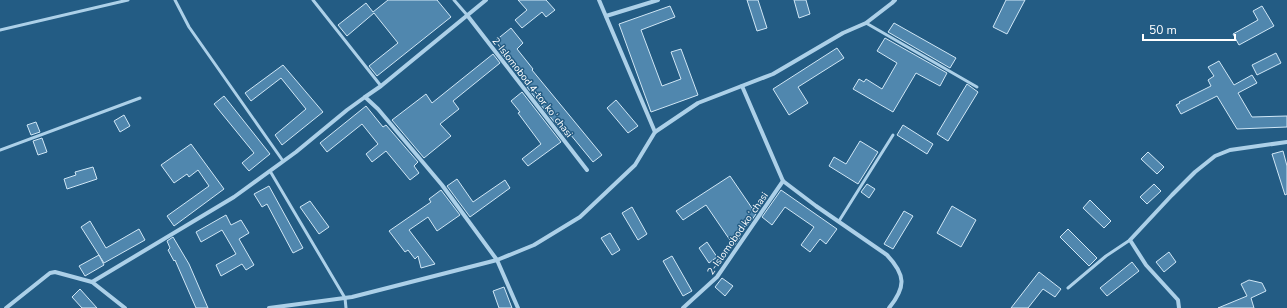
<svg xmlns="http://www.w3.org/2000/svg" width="1287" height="308" font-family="'Nunito Sans',sans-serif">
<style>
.building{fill:#5087ae;stroke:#d0e7f6}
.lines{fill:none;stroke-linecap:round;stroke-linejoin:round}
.service{stroke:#acd0e8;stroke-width:3}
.minor{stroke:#acd0e8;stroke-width:4}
.labels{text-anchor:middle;stroke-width:3;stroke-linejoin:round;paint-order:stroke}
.street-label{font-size:10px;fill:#fff;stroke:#235c84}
</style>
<rect width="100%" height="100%" fill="#235c84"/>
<!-- building -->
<g class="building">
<polygon points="388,0 437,0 451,17 377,76 369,66 398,43 374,13 347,36 338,25 366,3 373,12"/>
<polygon points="518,0 546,0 555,10 546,17 542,12 522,28 515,20 527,10"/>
<polygon points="747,0 758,0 767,28 757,31"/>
<polygon points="794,0 806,0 810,14 799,18"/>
<polygon points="1006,0 1025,0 1007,34 993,27"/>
<polygon points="670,6 675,17 641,30 662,86 681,79 671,52 681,49 698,95 651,112 619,24"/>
<polygon points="1262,6 1274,26 1239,45 1233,34 1258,20 1253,11"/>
<polygon points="894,23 956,58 950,68 888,32"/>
<polygon points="511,28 523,43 517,49 533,69 532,70 602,155 593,162 570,134 566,137 527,87 530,83 508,56 505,59 498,49 501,47 495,41"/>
<polygon points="885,38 947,73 940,86 916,73 893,112 853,89 859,79 864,82 866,79 882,89 897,63 877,51"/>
<polygon points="837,48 844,58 798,87 808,103 789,115 773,89"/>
<polygon points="1276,53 1281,63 1257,75 1252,65"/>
<polygon points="493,54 500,63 453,101 459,109 440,124 451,136 424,158 392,120 426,94 432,103"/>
<polygon points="1219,61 1234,85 1252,75 1257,83 1238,93 1252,117 1287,116 1287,127 1237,129 1217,96 1181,114 1176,105 1180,103 1179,102 1211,86 1208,80 1214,76 1208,67"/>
<polygon points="283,65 323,112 282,145 275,135 306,109 281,78 251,101 245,93"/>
<polygon points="967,84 978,92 948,141 937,134"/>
<polygon points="522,92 561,142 528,166 522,159 541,144 518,113 520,112 511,101"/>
<polygon points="224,96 270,154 249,171 242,163 254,153 214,104"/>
<polygon points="616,100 638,126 628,133 607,108"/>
<polygon points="366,106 383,127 386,125 418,162 414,166 419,173 410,180 386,151 372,162 366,154 378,144 362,124 327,152 320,143"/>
<polygon points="124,115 130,126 120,132 114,121"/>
<polygon points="36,122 40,132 31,135 27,125"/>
<polygon points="903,125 933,144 927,154 897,135"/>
<polygon points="42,138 47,152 38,155 33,141"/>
<polygon points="860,141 878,152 858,184 829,166 834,157 846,164"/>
<polygon points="191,144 224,189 174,226 167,216 209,186 198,170 189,177 187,174 174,183 161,165"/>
<polygon points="1283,151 1287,166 1287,194 1285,195 1272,154"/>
<polygon points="1148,152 1164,167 1157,174 1141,159"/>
<polygon points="93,167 97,179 67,189 64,179 76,175 75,172"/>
<polygon points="730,176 756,214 749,224 744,227 745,230 744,231 739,235 740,237 734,246 706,205 683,220 676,211"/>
<polygon points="457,179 473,202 505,180 510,188 470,217 447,186"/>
<polygon points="867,184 875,189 869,198 861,192"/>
<polygon points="1154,184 1161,191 1147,204 1140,197"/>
<polygon points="269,186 303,248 293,253 267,204 262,207 254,194"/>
<polygon points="441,190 460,215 437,231 428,217 409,230 435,264 421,268 418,256 415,259 408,250 405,252 389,231 431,202 429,199"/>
<polygon points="781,190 837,229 826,244 820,239 810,252 801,245 814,227 785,207 772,225 762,217"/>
<polygon points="1090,200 1111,221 1104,228 1083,208"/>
<polygon points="310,201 329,227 319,234 300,207"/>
<polygon points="952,206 976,220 961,247 937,233"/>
<polygon points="632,207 647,234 638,240 622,213"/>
<polygon points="904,211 913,216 893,249 884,244"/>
<polygon points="226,215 231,225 241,220 249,233 239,239 254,265 246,270 242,264 221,276 216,265 236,254 222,230 201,242 196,232"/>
<polygon points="90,221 106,248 139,229 145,240 104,263 81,227"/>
<polygon points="1068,229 1097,258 1089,266 1060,237"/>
<polygon points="610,233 620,250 612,255 601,238"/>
<polygon points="173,237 189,264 208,308 196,308 175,260 174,261 168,250 170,248 167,241"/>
<polygon points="707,242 717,257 709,263 699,248"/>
<polygon points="1169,252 1176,262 1164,272 1156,262"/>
<polygon points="99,255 104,265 85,276 79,266"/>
<polygon points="672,256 692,291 683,296 663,261"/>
<polygon points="1132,262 1139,271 1107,296 1100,288"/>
<polygon points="1039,272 1061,289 1055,297 1043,289 1028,308 1011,308"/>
<polygon points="722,278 733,286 725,296 715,287"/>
<polygon points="1249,280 1262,283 1266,291 1251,298 1254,308 1218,308 1247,296 1241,284"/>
<polygon points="504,287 512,308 499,308 493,291"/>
<polygon points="80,289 97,308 82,308 72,297"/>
</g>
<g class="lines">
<!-- service -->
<g class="service">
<polyline points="175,0 189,27 283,161"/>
<polyline points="313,0 381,86"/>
<polyline points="454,0 467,15"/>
<polyline points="866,23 977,87"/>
<polyline points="0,30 128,0"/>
<polyline points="0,150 140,98"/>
<polyline points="270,171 345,298 346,308"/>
<polyline points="839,221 893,135"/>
<polyline points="1068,288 1106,256 1130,240"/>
</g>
<!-- minor -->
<g class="minor">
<polyline points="599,0 655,132"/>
<polyline points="467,15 587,170"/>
<polyline points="606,16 658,0"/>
<path d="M 742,86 L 783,181 L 816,206 L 887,255 C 906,275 906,287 889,308"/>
<polyline points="365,97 381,86 486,0"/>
<polyline points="92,282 234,197 296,152 347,110 365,97 378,109 442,185 497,260 518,308"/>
<polyline points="6,308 50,273 55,272 92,282 125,308"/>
<polyline points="269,308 352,297 497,260 534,245 580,217 635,165 655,132 698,103 773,74 843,33 866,23 892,3 895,0"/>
<polyline points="683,308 717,277 783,181"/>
<polyline points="1179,308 1178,300 1146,265 1130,240 1172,195 1195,172 1215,156 1230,150 1287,142"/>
</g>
</g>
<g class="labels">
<!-- street labels -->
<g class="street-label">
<text transform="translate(533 87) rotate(52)" y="4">2-Islomobod 4-tor koʻchasi</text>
<text transform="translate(737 233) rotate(-55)" y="4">2-Islomobod koʻchasi</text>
</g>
</g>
<!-- scale -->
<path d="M1143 34v6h92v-6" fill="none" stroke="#ffffff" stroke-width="2"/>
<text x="1149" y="34" font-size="12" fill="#ffffff" stroke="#235c84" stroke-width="3" paint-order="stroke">50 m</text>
</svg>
